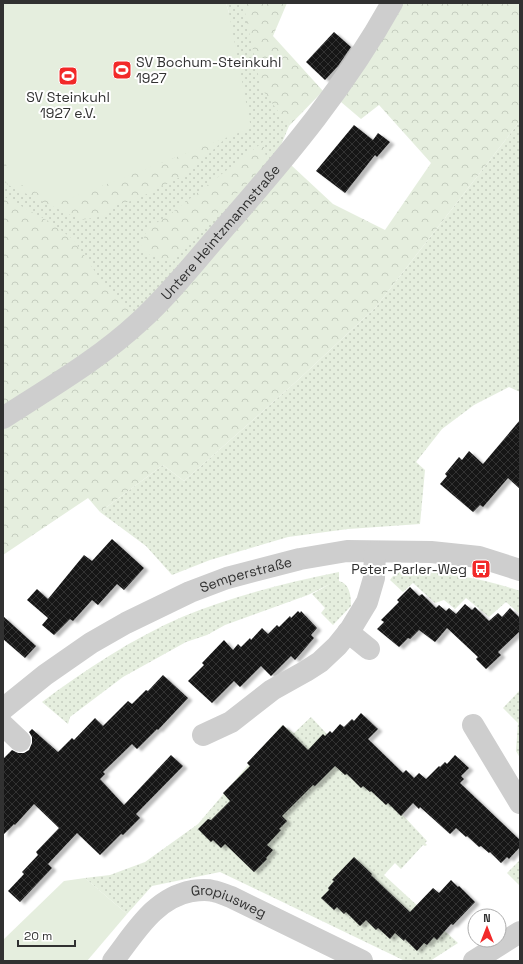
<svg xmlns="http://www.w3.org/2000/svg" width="523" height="964" font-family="'Space Grotesk',sans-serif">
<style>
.grass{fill:url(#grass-dots)}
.forest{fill:url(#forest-crowns)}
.garden{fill:#e5eede}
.building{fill:url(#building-cross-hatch);filter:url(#shadow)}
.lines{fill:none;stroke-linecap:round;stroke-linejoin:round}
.minor{stroke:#cecece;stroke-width:22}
.labels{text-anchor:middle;stroke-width:4;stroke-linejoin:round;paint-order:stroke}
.poi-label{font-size:14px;fill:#313131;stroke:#fff;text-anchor:start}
.street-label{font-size:14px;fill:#313131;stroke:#fff}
</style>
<defs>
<pattern id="grass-dots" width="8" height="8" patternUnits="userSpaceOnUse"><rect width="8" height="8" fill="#e5eede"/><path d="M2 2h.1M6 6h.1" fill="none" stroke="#c5cdbf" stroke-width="1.8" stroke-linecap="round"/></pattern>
<pattern id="forest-crowns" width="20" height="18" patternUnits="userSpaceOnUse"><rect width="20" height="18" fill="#e5eede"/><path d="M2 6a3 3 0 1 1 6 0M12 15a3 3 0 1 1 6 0" fill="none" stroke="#c5cdbf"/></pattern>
<pattern id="building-cross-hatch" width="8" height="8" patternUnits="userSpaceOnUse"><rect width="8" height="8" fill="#181818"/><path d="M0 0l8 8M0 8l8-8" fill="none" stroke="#313131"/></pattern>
<filter id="shadow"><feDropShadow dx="4.5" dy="2.5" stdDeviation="1" flood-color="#0004"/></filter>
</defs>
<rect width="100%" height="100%" fill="#fff"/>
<!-- grass -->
<g class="grass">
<polygon points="226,3 266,3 267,85 289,126 274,162 146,306 3,404 3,157 229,13"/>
<polygon points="520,121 520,392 509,387 474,405 442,429 416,462 425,470 420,524 348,529 288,537 210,560 172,575 146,546 100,512 163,465 184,481 299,379 376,307"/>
<path d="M 405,569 C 444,572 480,578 517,590 L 520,591 L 520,614 L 506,602 L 489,617 L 466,598 L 455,609 L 444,600 L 435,603 L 413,583 L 403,592 L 390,580 L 393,576 Z"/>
<path d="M 339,572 L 339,581 C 350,584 351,596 351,606 L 333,625 L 321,613 L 325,608 L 312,594 L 332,583 L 308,595 L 225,625 L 207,635 L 186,642 L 123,677 L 70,717 L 68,724 L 42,702 C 86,669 132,639 182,617 C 233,596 285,583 339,572 Z"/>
<polygon points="520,690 520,758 516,751 518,723 503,708"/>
<polygon points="311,717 427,841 425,843 427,845 425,846 423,845 401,869 395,863 384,875 458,943 430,961 405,961 220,872 152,886 127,914 85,878 110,875 145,862 198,824 282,725 294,733"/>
<polygon points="520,860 520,886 507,873"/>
</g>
<!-- forest -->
<g class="forest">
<polygon points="243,3 287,3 273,36 323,91 289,126 261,88"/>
<polygon points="390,3 520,3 520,121 376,307 299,379 184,481 163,465 100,512 88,498 3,555 3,196 50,222 74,240 104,285 149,325 291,165 333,204 385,230 431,163 379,105 361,119 341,102"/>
<polygon points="227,137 188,173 135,200 115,205 104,216 81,220 8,185 3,178 3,138 138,172"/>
<polygon points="263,142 267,163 170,262 139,251 147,229 170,214"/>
</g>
<!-- garden -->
<g class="garden">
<polygon points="3,3 226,3 229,13 251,128 58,203 12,180 3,157"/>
<polygon points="85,878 127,914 87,961 3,961 3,940 64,881"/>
</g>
<!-- building -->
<g class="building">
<polygon points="334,32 351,47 338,66 325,80 306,62"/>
<polygon points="354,125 373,140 378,133 390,142 377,157 375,155 345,193 316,171"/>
<polygon points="520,420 520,489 508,478 483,507 480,505 473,512 440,484 447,476 445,474 459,457 462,460 469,451 483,464"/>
<polygon points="112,539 144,568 124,590 117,584 98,605 92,600 73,621 70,619 54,635 42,625 48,618 27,600 37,589 48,599 84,555 92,561"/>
<polygon points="410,587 419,596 422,594 436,608 439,605 446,611 449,608 456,614 465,604 472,610 475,607 489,621 498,613 502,617 510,608 520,618 520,631 498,652 501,655 486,669 476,659 478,657 447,628 435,642 419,630 410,639 408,638 399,647 377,629 384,622 381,620 399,602 397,600"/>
<polygon points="298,611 300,613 301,611 317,628 311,635 314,638 295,660 291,656 271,676 261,666 240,687 234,681 212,703 188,681 204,665 202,663 224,640 233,650 238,644 241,647 250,638 251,640 262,628 268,634 277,625 279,627 290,616 291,618"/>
<polygon points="3,616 36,646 25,658 3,639"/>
<polygon points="163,675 188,698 158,730 157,729 137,749 132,744 103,772 105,774 100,779 124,805 171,755 183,766 136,814 140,818 123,835 121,834 100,855 77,833 48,864 52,868 20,902 8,891 24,874 22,872 38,855 36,852 59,828 34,804 15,825 14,824 3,835 3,759 12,750 18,753 24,753 29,750 32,743 32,737 29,732 32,729 58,752 72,738 74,740 95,718 103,726 128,701 132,704 146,690 148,691"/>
<polygon points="361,713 378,729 368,739 403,773 406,770 414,778 419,773 426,779 439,766 440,767 445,762 447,764 455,755 469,768 461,776 464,779 460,783 520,840 520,847 509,859 507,857 501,863 490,852 489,853 481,846 479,847 467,836 466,837 456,828 450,834 420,807 419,809 413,803 401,816 388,803 386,805 371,791 370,792 363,786 361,788 347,774 345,775 335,766 315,786 313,785 282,816 287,821 279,829 281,830 267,845 273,850 266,858 267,859 254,872 225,844 221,848 213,840 211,842 198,829 208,819 211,820 230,801 223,793 250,766 247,763 283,725 308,750 323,734 325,736 330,731 332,733 340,724 344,727 352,719 354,721"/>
<polygon points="354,857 372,874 371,875 410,912 433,888 439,893 451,880 458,887 459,886 475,902 453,925 451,924 437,940 434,937 427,945 424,943 417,951 405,939 404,941 395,933 390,939 378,928 376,930 366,920 360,926 346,912 344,914 337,907 334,910 321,898 329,890 328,888 334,881 332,880"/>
</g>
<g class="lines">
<!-- minor -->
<g class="minor">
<path id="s1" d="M 3,418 C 49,388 98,360 139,322 C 171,293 198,258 226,226 C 289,154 346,86 392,3"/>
<polyline points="348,632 369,649"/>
<path id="s2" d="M 3,709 L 45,675 L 91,643 L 126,623 L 190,592 L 227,578 L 300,559 L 347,551 L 431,552 L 479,557 L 520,570"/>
<polyline points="3,725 20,741"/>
<polyline points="473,725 520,803"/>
<polyline points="203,735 231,722 272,690 306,671 320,662 337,646 350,630 367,602 374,578 375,552"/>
<path id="s3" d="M 113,961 C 135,933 154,898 192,891 C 199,890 206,889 213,891 C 219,892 225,895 231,897 L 362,961"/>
<polyline points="474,961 520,932"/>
</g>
</g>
<!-- icons -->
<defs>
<symbol id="stadium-square" viewBox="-11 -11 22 22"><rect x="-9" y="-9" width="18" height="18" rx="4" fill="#f22929" stroke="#fff"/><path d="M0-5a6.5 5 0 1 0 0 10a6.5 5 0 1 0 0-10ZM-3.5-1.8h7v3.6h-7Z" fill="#fff"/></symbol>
<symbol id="bus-square" viewBox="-11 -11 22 22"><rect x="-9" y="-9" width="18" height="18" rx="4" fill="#f22929" stroke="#fff"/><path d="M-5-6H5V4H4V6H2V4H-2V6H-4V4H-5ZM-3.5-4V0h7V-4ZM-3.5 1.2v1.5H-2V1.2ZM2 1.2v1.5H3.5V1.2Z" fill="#fff"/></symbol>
</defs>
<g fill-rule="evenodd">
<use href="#stadium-square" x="111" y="59" width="22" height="22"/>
<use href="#stadium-square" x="57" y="65" width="22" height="22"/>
<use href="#bus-square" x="470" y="558" width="22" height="22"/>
</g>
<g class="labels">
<!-- poi labels -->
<g class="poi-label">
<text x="136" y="67">SV Bochum-Steinkuhl<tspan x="136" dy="16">1927</tspan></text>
<text x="68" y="102" text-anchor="middle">SV Steinkuhl<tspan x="68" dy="16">1927 e.V.</tspan></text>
<text x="467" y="574" text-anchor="end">Peter-Parler-Weg</text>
</g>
<!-- street labels -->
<g class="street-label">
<text dy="5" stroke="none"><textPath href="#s1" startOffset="288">Untere Heintzmannstraße</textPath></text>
<text dy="5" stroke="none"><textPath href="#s2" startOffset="280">Semperstraße</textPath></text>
<text dy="5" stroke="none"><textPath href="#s3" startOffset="147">Gropiusweg</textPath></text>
</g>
</g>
<!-- border -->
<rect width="523" height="964" fill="none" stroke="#313131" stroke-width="8"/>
<!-- north arrow -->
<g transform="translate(487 928)"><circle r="19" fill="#ffffff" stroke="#adadad"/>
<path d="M0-3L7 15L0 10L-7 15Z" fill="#f22929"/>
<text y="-6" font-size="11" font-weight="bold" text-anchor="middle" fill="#313131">N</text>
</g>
<!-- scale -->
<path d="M18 940v6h57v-6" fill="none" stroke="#313131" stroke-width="2"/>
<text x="24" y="940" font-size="12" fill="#313131" stroke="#ffffff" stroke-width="3" paint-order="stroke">20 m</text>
</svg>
